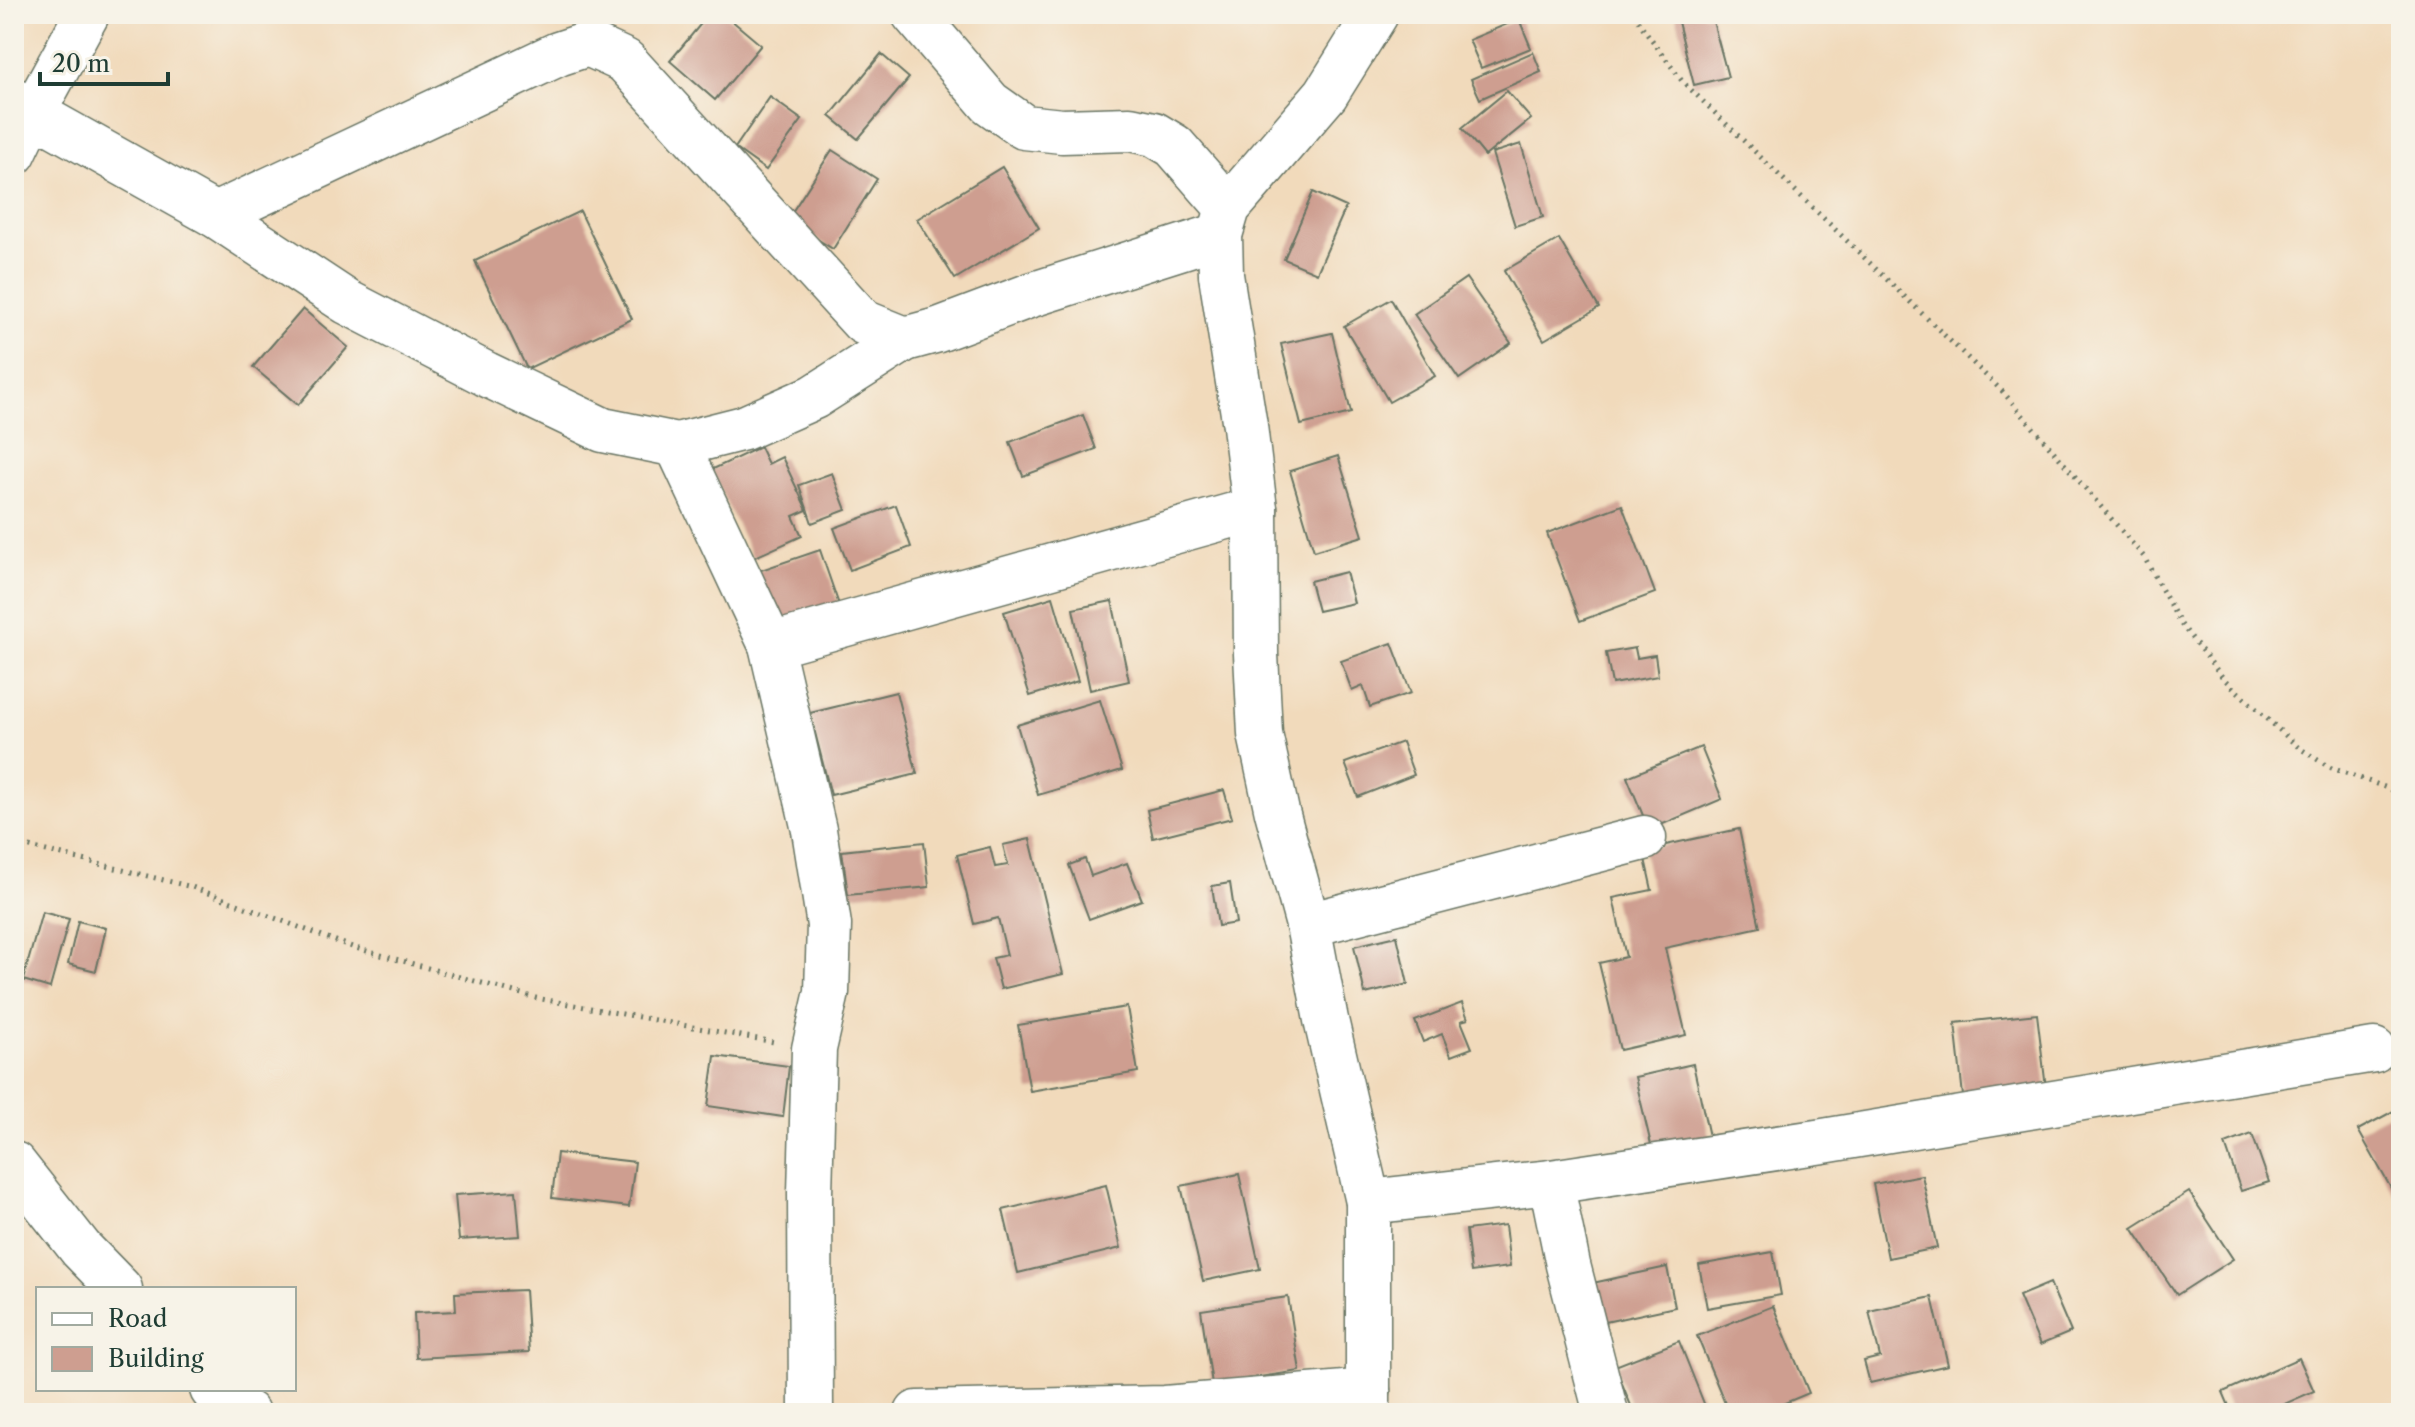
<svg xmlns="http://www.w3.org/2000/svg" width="2415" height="1427" font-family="'Libre Caslon Text',serif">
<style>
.building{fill:#ce9e90}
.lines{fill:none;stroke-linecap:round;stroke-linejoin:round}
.minor-casing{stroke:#687463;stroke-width:47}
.path{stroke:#687463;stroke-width:5;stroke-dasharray:2 6;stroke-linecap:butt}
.minor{stroke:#fff;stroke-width:44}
</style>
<rect width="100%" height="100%" fill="#f7f3e8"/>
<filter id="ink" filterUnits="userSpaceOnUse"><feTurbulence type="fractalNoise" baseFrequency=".0125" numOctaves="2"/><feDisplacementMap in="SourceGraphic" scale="16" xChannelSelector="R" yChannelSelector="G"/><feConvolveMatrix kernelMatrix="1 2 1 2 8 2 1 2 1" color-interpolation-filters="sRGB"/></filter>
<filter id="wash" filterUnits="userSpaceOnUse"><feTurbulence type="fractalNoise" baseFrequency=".006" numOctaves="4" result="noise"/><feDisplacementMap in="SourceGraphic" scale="32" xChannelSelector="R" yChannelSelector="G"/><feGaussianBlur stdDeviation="1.8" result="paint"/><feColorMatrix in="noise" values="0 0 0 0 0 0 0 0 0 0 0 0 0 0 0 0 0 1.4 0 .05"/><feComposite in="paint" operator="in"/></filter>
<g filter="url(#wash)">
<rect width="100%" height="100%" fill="#f1dabb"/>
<g id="blocks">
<!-- building -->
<g class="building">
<polygon points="709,14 724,14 761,45 715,100 670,61"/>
<polygon points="1676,14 1711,14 1728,77 1694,85"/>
<polygon points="1519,19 1531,48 1481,68 1469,40"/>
<polygon points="1533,52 1541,72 1480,99 1471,79"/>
<polygon points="881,54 909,78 858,139 830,116"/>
<polygon points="1507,91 1531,119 1485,156 1462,128"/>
<polygon points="770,97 802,120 766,170 735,148"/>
<polygon points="1521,144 1543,217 1515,226 1492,153"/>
<polygon points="832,150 877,179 833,249 787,220"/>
<polygon points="1002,167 1039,228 955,279 917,219"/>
<polygon points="1313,192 1346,207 1317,273 1284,259"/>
<polygon points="580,211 632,319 527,369 475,261"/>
<polygon points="1559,239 1599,308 1544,340 1504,271"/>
<polygon points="1466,278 1511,343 1459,379 1414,314"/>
<polygon points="1391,299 1435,376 1389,402 1344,326"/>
<polygon points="303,309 348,347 298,405 253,367"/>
<polygon points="1332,333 1351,413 1301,425 1281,344"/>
<polygon points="1083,415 1096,449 1023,476 1010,442"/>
<polygon points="760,447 768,464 782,457 807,510 793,516 802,536 753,558 711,470"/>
<polygon points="1338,456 1363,536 1314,551 1290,471"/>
<polygon points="832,473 846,510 812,523 799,485"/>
<polygon points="896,505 911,547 850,570 834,528"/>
<polygon points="1622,505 1655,593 1580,621 1547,533"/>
<polygon points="820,550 839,605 775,628 755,572"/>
<polygon points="1346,572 1354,603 1318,611 1310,581"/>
<polygon points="1053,597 1078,681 1030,696 1004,612"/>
<polygon points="1112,601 1129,681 1090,690 1073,609"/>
<polygon points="1392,643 1411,693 1370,707 1363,686 1352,691 1341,661"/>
<polygon points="1635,648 1637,658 1655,655 1658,676 1612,684 1606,653"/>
<polygon points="896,692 917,774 831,795 810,713"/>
<polygon points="1100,700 1122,770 1038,795 1017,725"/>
<polygon points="1402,742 1414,775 1358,797 1345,763"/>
<polygon points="1701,747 1722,799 1649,830 1627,777"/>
<polygon points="1224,790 1232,818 1153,838 1147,810"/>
<polygon points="1739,829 1760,927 1665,948 1686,1035 1620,1050 1599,963 1626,957 1613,898 1652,890 1643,850"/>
<polygon points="1030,839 1063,974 1001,989 993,958 1007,955 998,918 974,924 957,855 990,847 995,867 1008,865 1003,845"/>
<polygon points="924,842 929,887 848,895 842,851"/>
<polygon points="1085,859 1091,876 1127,863 1142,900 1089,919 1069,865"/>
<polygon points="1230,883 1236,923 1218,926 1212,886"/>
<polygon points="42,912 69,919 50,988 23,980"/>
<polygon points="78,921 106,928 96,971 68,964"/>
<polygon points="1397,936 1408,984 1365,994 1354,946"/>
<polygon points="1462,1003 1468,1019 1461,1021 1472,1048 1451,1056 1442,1034 1423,1042 1415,1021"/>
<polygon points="1127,1007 1138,1072 1030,1091 1018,1025"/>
<polygon points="2037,1014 2046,1088 1963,1096 1955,1023"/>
<polygon points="715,1056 789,1066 783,1117 708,1106"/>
<polygon points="1693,1064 1710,1141 1653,1153 1635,1077"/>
<polygon points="2401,1107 2401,1206 2358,1130"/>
<polygon points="2252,1134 2269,1182 2241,1191 2225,1144"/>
<polygon points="557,1153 635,1162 629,1207 552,1198"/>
<polygon points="1239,1174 1260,1269 1203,1281 1181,1186"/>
<polygon points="1922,1175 1937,1248 1888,1258 1873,1184"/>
<polygon points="1106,1185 1121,1248 1018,1273 1003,1210"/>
<polygon points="516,1191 520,1236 459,1240 455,1195"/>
<polygon points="2189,1192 2233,1259 2177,1295 2132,1228"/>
<polygon points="1505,1225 1510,1267 1471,1272 1466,1230"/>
<polygon points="1773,1252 1781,1295 1707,1308 1699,1265"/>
<polygon points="1667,1267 1675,1307 1596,1324 1588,1284"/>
<polygon points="2050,1283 2071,1332 2040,1345 2019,1296"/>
<polygon points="525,1290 529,1352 416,1358 414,1313 456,1311 455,1293"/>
<polygon points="1288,1297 1300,1371 1212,1384 1201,1310"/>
<polygon points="1932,1297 1948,1365 1870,1383 1864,1361 1880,1357 1869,1311"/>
<polygon points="1773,1306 1809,1393 1761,1413 1729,1413 1697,1336"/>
<polygon points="1679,1341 1707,1411 1665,1413 1662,1405 1640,1413 1634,1413 1615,1366"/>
<polygon points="2299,1358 2314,1391 2264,1413 2232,1413 2223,1392"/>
</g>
</g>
</g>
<g filter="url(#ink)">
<use href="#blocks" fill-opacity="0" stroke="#687463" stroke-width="2"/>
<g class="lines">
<defs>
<g id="minor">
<polyline points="914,14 990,103 1024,127 1062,131 1130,129 1154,134 1174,146 1228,208"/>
<polyline points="14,100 33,113 215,215 347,302 486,374 603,430 677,445 744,428 814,397 905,339"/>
<polyline points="14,153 33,113 87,14"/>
<polyline points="215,215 558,54 588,44 625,61 863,322 905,339 938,330 1031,295 1220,235"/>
<polyline points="677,445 771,645 814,830 829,925 827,992 814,1049 810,1193 811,1413"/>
<polyline points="771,645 1255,509"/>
<polyline points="1308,925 1644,838"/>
<polyline points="14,1164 81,1249 120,1289"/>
<polyline points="1551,1182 1568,1265 1606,1413"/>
<polyline points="1368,1202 1551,1182 1823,1141 2374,1050"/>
<polyline points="212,1389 219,1398 247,1413"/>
<polyline points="917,1413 1165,1408 1368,1391"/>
<polyline points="1368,1413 1368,1202 1326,1020 1308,925 1277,812 1260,734 1256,654 1255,509 1245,426 1221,275 1220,235 1228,208 1326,94 1376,14"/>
</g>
</defs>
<!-- minor casing -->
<use href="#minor" class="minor-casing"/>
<!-- path -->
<g class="path">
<polyline points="1633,14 1682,81 2003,392 2144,557 2180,623 2224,679 2298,747 2329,767 2401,793"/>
<polyline points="14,843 192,887 352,947 536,998 774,1042"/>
</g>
<!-- minor -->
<use href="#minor" class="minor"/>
</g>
</g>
<!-- margin -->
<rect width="2415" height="1427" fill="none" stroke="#f7f3e8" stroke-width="48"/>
<!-- legend -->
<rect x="36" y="1287" width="260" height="104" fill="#f7f3e8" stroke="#a1aaa0" stroke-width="2"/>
<rect x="52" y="1313" width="40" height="12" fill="#ffffff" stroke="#a1aaa0" stroke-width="2"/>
<text x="108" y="1327" font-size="24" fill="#1f3d34">Road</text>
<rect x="52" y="1347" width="40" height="24" fill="#ce9e90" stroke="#a1aaa0" stroke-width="2"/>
<text x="108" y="1367" font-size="24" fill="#1f3d34">Building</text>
<!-- scale -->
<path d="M40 72v12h128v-12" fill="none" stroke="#1f3d34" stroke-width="4"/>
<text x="52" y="72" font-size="24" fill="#1f3d34" stroke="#f7f3e8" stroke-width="6" paint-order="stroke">20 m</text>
</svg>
